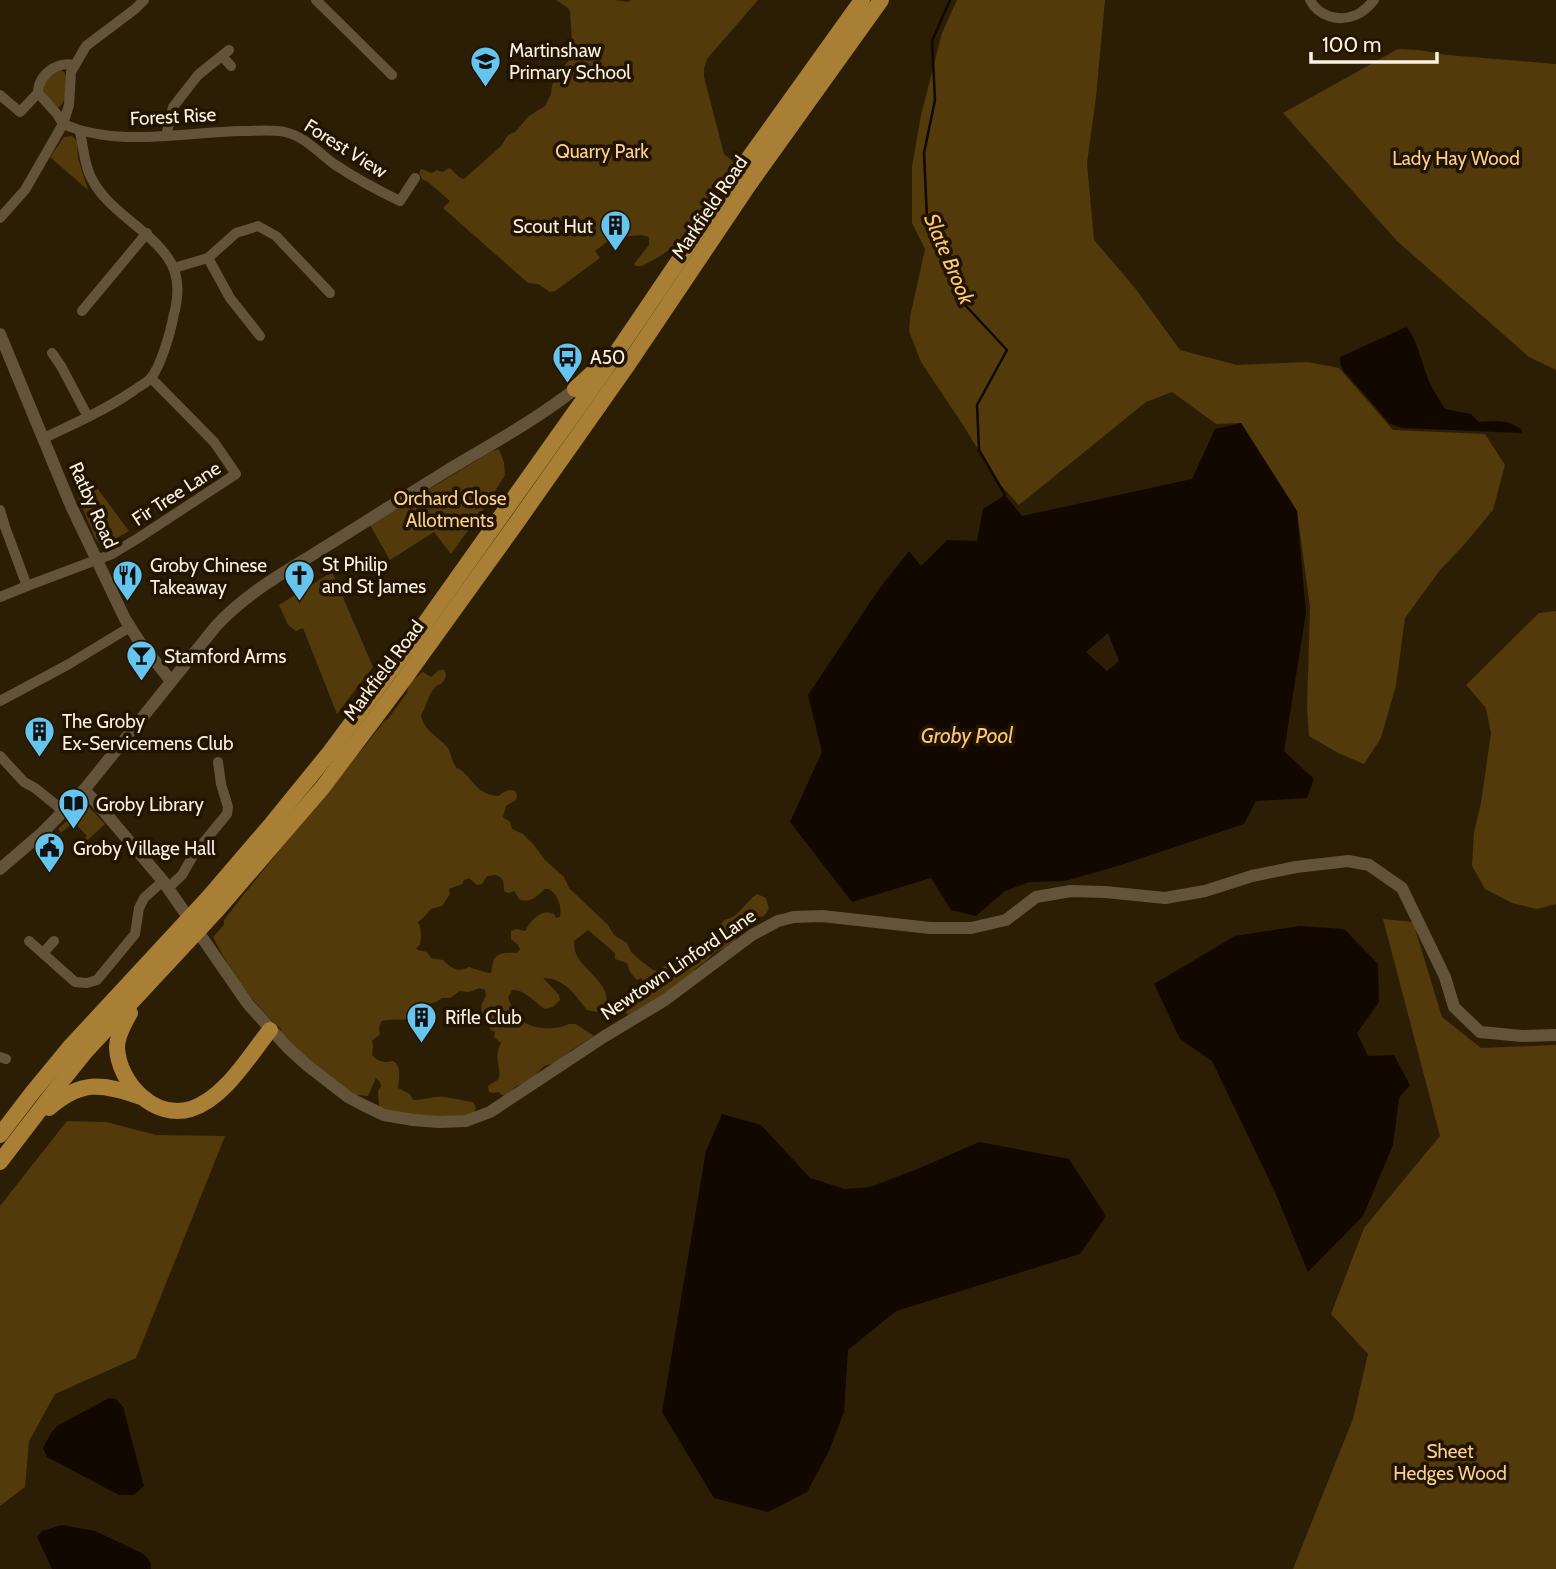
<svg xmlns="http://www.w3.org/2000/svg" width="1556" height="1569" font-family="Cabin,sans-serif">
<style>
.green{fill:#523a0b;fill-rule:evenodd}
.water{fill:#120800;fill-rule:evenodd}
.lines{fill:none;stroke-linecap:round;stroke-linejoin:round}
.stream{stroke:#120800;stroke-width:2.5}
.minor{stroke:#63533a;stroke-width:10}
.tertiary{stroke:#63533a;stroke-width:12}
.trunk{stroke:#a87f34;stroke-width:16}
.labels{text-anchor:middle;stroke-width:7;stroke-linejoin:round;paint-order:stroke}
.poi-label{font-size:19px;fill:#fbf1e2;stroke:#221400;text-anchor:start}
.street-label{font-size:19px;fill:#fbf1e2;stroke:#221400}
.park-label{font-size:19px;fill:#fbd18d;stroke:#221400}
.water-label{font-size:21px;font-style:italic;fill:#fcc870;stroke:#221400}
</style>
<rect width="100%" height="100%" fill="#2c1e05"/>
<!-- green -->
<g class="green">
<path d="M 556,0 L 616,0 L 628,2 L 631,0 L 758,0 L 707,59 L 704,69 L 704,77 L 724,154 L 736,164 L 681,242 L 657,258 L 642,266 L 636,266 L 634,264 L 649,245 L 649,237 C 637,232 627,239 615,236 L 595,251 L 600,258 L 555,291 L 550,292 L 538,284 L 528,283 L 443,208 L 450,201 L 428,182 L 422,179 L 419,173 L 421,169 L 432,173 L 437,170 L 442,172 L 450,168 L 459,177 L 464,179 L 501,146 L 508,135 L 515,132 L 529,116 L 545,106 L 551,94 L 552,85 L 557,75 L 570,59 L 572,41 L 570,12 L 568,8 Z"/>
<polygon points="957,0 1105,0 1096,97 1087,163 1094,240 1135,288 1180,350 1237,365 1308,362 1339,368 1393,430 1485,434 1505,465 1493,510 1463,546 1440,570 1405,618 1396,685 1381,738 1364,764 1338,753 1309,736 1307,708 1310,607 1297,511 1241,423 1216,424 1172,392 1146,402 1019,505 998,482 963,425 921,362 909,331 910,317 925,249 912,223 912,167 921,115 942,33"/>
<polygon points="1398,49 1419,50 1447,55 1556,64 1556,370 1529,357 1397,241 1283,113"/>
<path d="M 60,70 L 64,72 C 69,82 68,100 59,107 L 55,107 L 43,92 C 44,78 48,77 60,70 Z"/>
<polygon points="72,136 77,141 78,158 88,190 50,157 64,137"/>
<polygon points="499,449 504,463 505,475 485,507 451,554 434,532 390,560 370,525 492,451"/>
<polygon points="97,488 129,531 105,545 99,543 95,538 78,497"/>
<polygon points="332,572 373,667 337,714 303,628 296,631 288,625 279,605"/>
<polygon points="1556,611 1556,904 1537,909 1512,903 1485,889 1472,866 1474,832 1481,803 1491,733 1486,708 1466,685 1539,613"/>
<path d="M 439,670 L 444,670 L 446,674 L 445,679 L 441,684 C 429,687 428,705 421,715 C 423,730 439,737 448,748 C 451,753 451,759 454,764 C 458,771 456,766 462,771 C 476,783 477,794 498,796 C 505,792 507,788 515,791 L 517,795 L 516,800 L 506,806 L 503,817 L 510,822 L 512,829 L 523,834 L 533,844 L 545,860 L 564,877 L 569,888 L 608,925 L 614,935 L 627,943 L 631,952 L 640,960 L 653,970 L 657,971 L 667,965 L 676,965 C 680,955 687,948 698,950 L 716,932 L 724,920 C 740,917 744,903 757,894 L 766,898 L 769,909 L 764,916 L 759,917 L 756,921 L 750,920 L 746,923 L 744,927 L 740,929 L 735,941 L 728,947 L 715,952 L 705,962 L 696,968 L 692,975 L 674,988 L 629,1015 L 615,1007 L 617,1000 L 637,990 L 643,983 L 642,978 L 637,980 C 631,974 629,971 627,963 L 615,959 L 615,953 L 588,930 L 574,941 C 574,947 575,953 578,958 C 589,974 617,990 603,1013 L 587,1010 C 575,995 565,978 543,978 L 559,995 L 560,1000 L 553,1007 L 545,1009 C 535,1003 525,989 512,990 L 508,998 C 511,1005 517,1017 524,1022 C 534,1030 559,1030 569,1024 L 576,1024 L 594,1036 L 570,1051 L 561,1061 L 544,1066 L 531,1080 L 515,1087 L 507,1096 L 502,1095 L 498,1092 L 494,1093 L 489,1092 L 488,1086 L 499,1079 C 501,1064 493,1058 501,1043 L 494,1037 L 495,1032 L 491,1030 L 488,1025 L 490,1016 L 485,1016 L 482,1013 L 481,1006 L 486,995 L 485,990 L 480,988 L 469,992 L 460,991 L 450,998 L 442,998 L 436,1002 L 421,1006 C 413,1026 399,1017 382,1021 L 379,1027 L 380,1034 L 372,1041 L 373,1046 L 372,1055 C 378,1062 384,1063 393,1061 C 402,1066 399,1079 398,1088 L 410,1094 L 413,1100 C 424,1100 434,1096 444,1097 C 454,1098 463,1101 473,1102 L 476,1108 L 471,1117 L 420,1117 L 380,1109 C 378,1103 379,1097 378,1091 L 381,1086 L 380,1082 L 376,1078 L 368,1096 L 349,1094 L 280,1035 L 281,1029 C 252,1003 231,972 213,937 L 224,925 L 224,920 C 276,852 333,788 385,720 L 387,720 L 407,693 C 408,684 415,677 423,672 L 431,677 ZM 496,875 C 508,881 501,883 505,892 L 509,893 L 514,891 L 520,900 C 533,902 537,896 545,889 L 549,889 C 558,895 562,906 560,917 L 556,918 L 554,914 C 541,908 531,920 525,931 L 516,929 L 511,931 L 511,939 L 518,945 L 520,949 L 517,953 C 508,953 497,951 493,962 C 492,965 492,969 491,973 L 488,973 L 469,967 C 457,973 451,968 443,960 L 431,958 L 427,952 L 418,950 L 416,948 L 420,945 C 421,936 422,930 418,922 L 423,918 L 431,909 L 442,906 L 450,894 L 449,889 L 462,884 L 464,880 L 469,878 L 477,885 L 482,884 L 487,876 Z"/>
<polygon points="88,806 105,824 81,846 79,843 87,836 74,822 61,833 58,829 82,807"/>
<polygon points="1383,919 1413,922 1442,1017 1481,1048 1556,1045 1556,1569 1293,1569 1353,1419 1368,1354 1331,1314 1364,1228 1440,1136"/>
<polygon points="67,1121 106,1122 156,1135 225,1136 136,1358 55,1394 29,1441 25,1487 0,1506 0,1206"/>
</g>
<!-- water -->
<g class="water">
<path d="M 1406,327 C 1417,336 1423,370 1431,385 C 1435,394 1441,401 1445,409 L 1471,414 L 1479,422 C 1496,421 1509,419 1522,430 L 1521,433 L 1403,428 L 1390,424 L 1343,370 L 1340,363 L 1340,357 Z"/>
<path d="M 1241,423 L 1297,511 L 1306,613 L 1284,751 L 1314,779 L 1307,798 L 1256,801 L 1244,824 L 1121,865 L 1065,881 L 1029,882 L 1005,891 L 976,916 L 951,910 L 931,878 L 852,902 L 790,822 L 822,752 L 808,695 L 879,589 L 909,551 L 921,566 L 947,540 L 977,541 L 983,509 L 1005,495 L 1022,516 L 1192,479 L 1215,429 ZM 1108,633 L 1119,661 L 1107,671 L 1086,652 Z"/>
<polygon points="1300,926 1344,929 1378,964 1379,1002 1357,1033 1368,1056 1394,1055 1410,1085 1399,1098 1393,1145 1363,1216 1308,1272 1275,1192 1212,1061 1180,1039 1154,984 1235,936"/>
<polygon points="722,1114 761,1125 810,1178 845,1189 870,1187 920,1168 979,1142 1069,1159 1106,1216 1080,1254 896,1311 848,1350 844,1412 829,1451 807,1492 768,1512 714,1498 662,1412 706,1151"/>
<polygon points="109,1398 116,1399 123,1407 144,1486 134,1495 119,1495 47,1457 43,1448 51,1433 57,1426"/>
<path d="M 62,1525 L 95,1531 L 142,1553 C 147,1557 152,1562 151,1569 L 52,1569 L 37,1537 L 42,1531 Z"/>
</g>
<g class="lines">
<!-- stream -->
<polyline class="stream" points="950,0 932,41 935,100 924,153 927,218 966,306 1007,350 977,405 979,450 1005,495"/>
<!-- minor -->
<g class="minor">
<polyline points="316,0 392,75"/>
<path d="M 1310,0 C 1319,17 1339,22 1356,15 C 1363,12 1369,6 1374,0"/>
<polyline points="222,56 231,66"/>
<polyline points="0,95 20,112 38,93"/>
<path d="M 63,124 C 118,148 184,132 243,131 C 256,131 272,129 285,132 C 304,136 319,153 334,164 C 355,178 377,190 400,201 L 415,178"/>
<path d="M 63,124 L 57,114 L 38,93 C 38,75 57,61 74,65"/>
<polyline points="166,136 173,107 198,75 229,50"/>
<polyline points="0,218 25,190 63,124 69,105 71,72 86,46 135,9 144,0"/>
<polyline points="208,258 230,298 260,336"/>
<polyline points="174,268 208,258 236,233 258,226 276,236 330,293"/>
<polyline points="82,311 147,233"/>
<polyline points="52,353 61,366 88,417"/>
<path d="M 44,438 C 74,424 105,410 133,391 C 138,387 146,383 150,379 C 161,367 171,330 174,314 C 179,295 180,275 168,258 C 146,226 104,210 89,173 C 84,160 83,146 80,132"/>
<polyline points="0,510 5,527 27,586 112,554 140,537 236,474 214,442 151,378"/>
<polyline points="0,597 27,586"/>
<polyline points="0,701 69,664 130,627"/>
<polyline points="0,756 24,782 35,788 56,805 62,812"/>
<polyline points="168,888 182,875 194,854 227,814 228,807 221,784 218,762"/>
<polyline points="29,941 75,982 87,983 97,980 135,934 139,908 144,898 163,881"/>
<polyline points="43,953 54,941"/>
<polyline points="0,1057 6,1059"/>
</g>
<!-- tertiary -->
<g class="tertiary">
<polyline points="0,334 71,506 125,619 139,641 171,681"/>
<polyline points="84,790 95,801 163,881 248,1004 288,1048 308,1066 348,1097 363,1105 384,1115 413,1120 439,1122 466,1121 490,1112 605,1036 665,1000 752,935 778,921 794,917 822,916 930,928 971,928 1006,920 1036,897 1071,891 1105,892 1165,898 1205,891 1252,876 1296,867 1348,861 1369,865 1402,888 1445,977 1454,1007 1480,1032 1522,1036 1556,1035"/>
<path d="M 0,869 L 43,832 L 84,790 L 216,626 C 247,592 287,571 325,547 C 366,522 407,495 448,470 C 491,444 536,420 575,389"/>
</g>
<!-- trunk -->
<g class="trunk">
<polyline points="575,389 599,367"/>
<path d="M 130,1013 C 124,1024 117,1036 117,1048 C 119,1083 154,1120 191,1109 C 225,1098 249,1056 270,1030"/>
<path d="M 49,1108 C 81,1080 102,1083 141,1097"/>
<polyline points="0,1135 32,1093 69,1048 208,898 269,827 330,752 411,643 602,374 736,176 862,0"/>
<polyline points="0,1162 62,1081 86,1051 218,909 323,787 402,682 515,525 627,366 750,183 881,0"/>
</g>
</g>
<!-- icons -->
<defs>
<symbol id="school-pin" viewBox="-11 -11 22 30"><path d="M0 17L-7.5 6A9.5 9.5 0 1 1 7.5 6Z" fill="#65c5ee" stroke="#221400"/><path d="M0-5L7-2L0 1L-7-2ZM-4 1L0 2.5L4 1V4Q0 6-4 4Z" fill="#111"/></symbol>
<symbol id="building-pin" viewBox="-11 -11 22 30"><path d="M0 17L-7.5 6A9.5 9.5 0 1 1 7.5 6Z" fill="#65c5ee" stroke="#221400"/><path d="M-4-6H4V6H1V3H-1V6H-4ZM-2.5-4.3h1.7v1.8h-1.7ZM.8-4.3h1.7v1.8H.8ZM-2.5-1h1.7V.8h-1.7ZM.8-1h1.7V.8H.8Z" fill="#111"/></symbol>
<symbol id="bus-pin" viewBox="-11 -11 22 30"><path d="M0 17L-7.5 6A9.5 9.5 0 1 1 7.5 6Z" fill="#65c5ee" stroke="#221400"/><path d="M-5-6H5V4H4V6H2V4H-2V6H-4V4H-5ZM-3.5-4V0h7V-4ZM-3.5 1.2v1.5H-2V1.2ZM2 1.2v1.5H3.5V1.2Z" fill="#111"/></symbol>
<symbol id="church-pin" viewBox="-11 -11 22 30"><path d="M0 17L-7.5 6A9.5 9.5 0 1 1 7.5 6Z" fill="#65c5ee" stroke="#221400"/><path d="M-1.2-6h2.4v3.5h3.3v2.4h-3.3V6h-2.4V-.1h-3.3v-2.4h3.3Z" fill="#111"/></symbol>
<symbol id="restaurant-pin" viewBox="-11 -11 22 30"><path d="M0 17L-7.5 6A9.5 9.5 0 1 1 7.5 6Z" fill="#65c5ee" stroke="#221400"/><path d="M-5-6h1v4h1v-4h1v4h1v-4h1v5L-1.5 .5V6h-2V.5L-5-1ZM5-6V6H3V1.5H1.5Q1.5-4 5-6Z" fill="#111"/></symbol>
<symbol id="bar-pin" viewBox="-11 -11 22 30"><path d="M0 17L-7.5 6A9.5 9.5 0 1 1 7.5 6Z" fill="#65c5ee" stroke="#221400"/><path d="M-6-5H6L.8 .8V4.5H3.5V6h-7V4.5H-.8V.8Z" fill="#111"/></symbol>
<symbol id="library-pin" viewBox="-11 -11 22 30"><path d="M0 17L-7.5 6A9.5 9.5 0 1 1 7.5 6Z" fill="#65c5ee" stroke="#221400"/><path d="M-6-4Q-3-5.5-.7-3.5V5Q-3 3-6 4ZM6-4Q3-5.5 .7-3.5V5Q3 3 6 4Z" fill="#111"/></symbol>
<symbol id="civic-pin" viewBox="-11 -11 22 30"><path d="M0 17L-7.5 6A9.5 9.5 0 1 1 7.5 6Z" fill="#65c5ee" stroke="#221400"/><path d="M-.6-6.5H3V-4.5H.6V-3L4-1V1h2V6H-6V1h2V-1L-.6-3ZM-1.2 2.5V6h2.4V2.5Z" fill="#111"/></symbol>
</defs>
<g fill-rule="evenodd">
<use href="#school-pin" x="468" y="44" width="35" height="47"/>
<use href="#building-pin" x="598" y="208" width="35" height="47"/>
<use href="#bus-pin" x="550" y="340" width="35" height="47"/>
<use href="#church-pin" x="282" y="558" width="35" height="47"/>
<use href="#restaurant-pin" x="110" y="558" width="35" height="47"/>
<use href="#bar-pin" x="124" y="638" width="35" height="47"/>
<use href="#building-pin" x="22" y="714" width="35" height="47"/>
<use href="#library-pin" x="56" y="786" width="35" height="47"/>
<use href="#civic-pin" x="32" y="830" width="35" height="47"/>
<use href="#building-pin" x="404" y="1000" width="35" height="47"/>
</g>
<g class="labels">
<!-- poi labels -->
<g class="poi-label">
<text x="509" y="57">Martinshaw<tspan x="509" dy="22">Primary School</tspan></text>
<text x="593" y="233" text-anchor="end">Scout Hut</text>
<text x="590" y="364">A50</text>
<text x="322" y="571">St Philip<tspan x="322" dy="22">and St James</tspan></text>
<text x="150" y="572">Groby Chinese<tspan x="150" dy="22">Takeaway</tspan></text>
<text x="164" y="663">Stamford Arms</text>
<text x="62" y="728">The Groby<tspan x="62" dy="22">Ex-Servicemens Club</tspan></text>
<text x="96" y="811">Groby Library</text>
<text x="73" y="855">Groby Village Hall</text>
<text x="445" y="1024">Rifle Club</text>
</g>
<!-- street labels -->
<g class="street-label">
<text transform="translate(173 116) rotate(-3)" y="7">Forest Rise</text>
<text transform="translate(346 148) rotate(32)" y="7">Forest View</text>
<text transform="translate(709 207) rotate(-56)" y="7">Markfield Road</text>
<text transform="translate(176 493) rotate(-33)" y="7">Fir Tree Lane</text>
<text transform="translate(94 505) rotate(66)" y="7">Ratby Road</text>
<text transform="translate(383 670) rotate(-53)" y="7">Markfield Road</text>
<text transform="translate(678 964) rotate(-34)" y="7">Newtown Linford Lane</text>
</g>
<!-- park labels -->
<g class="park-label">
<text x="602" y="158">Quarry Park</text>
<text x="1456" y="165">Lady Hay Wood</text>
<text x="450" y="505">Orchard Close<tspan x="450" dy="22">Allotments</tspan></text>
<text x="1450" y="1458">Sheet<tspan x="1450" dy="22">Hedges Wood</tspan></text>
</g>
<!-- water labels -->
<g class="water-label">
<text transform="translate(949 259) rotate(67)" y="7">Slate Brook</text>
<text x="967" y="743">Groby Pool</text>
</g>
</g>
<!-- scale -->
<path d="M1311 52v10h126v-10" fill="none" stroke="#fbf1e2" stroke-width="3.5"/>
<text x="1322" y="52" font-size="21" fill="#fbf1e2" stroke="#221400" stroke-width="5" paint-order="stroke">100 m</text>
</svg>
